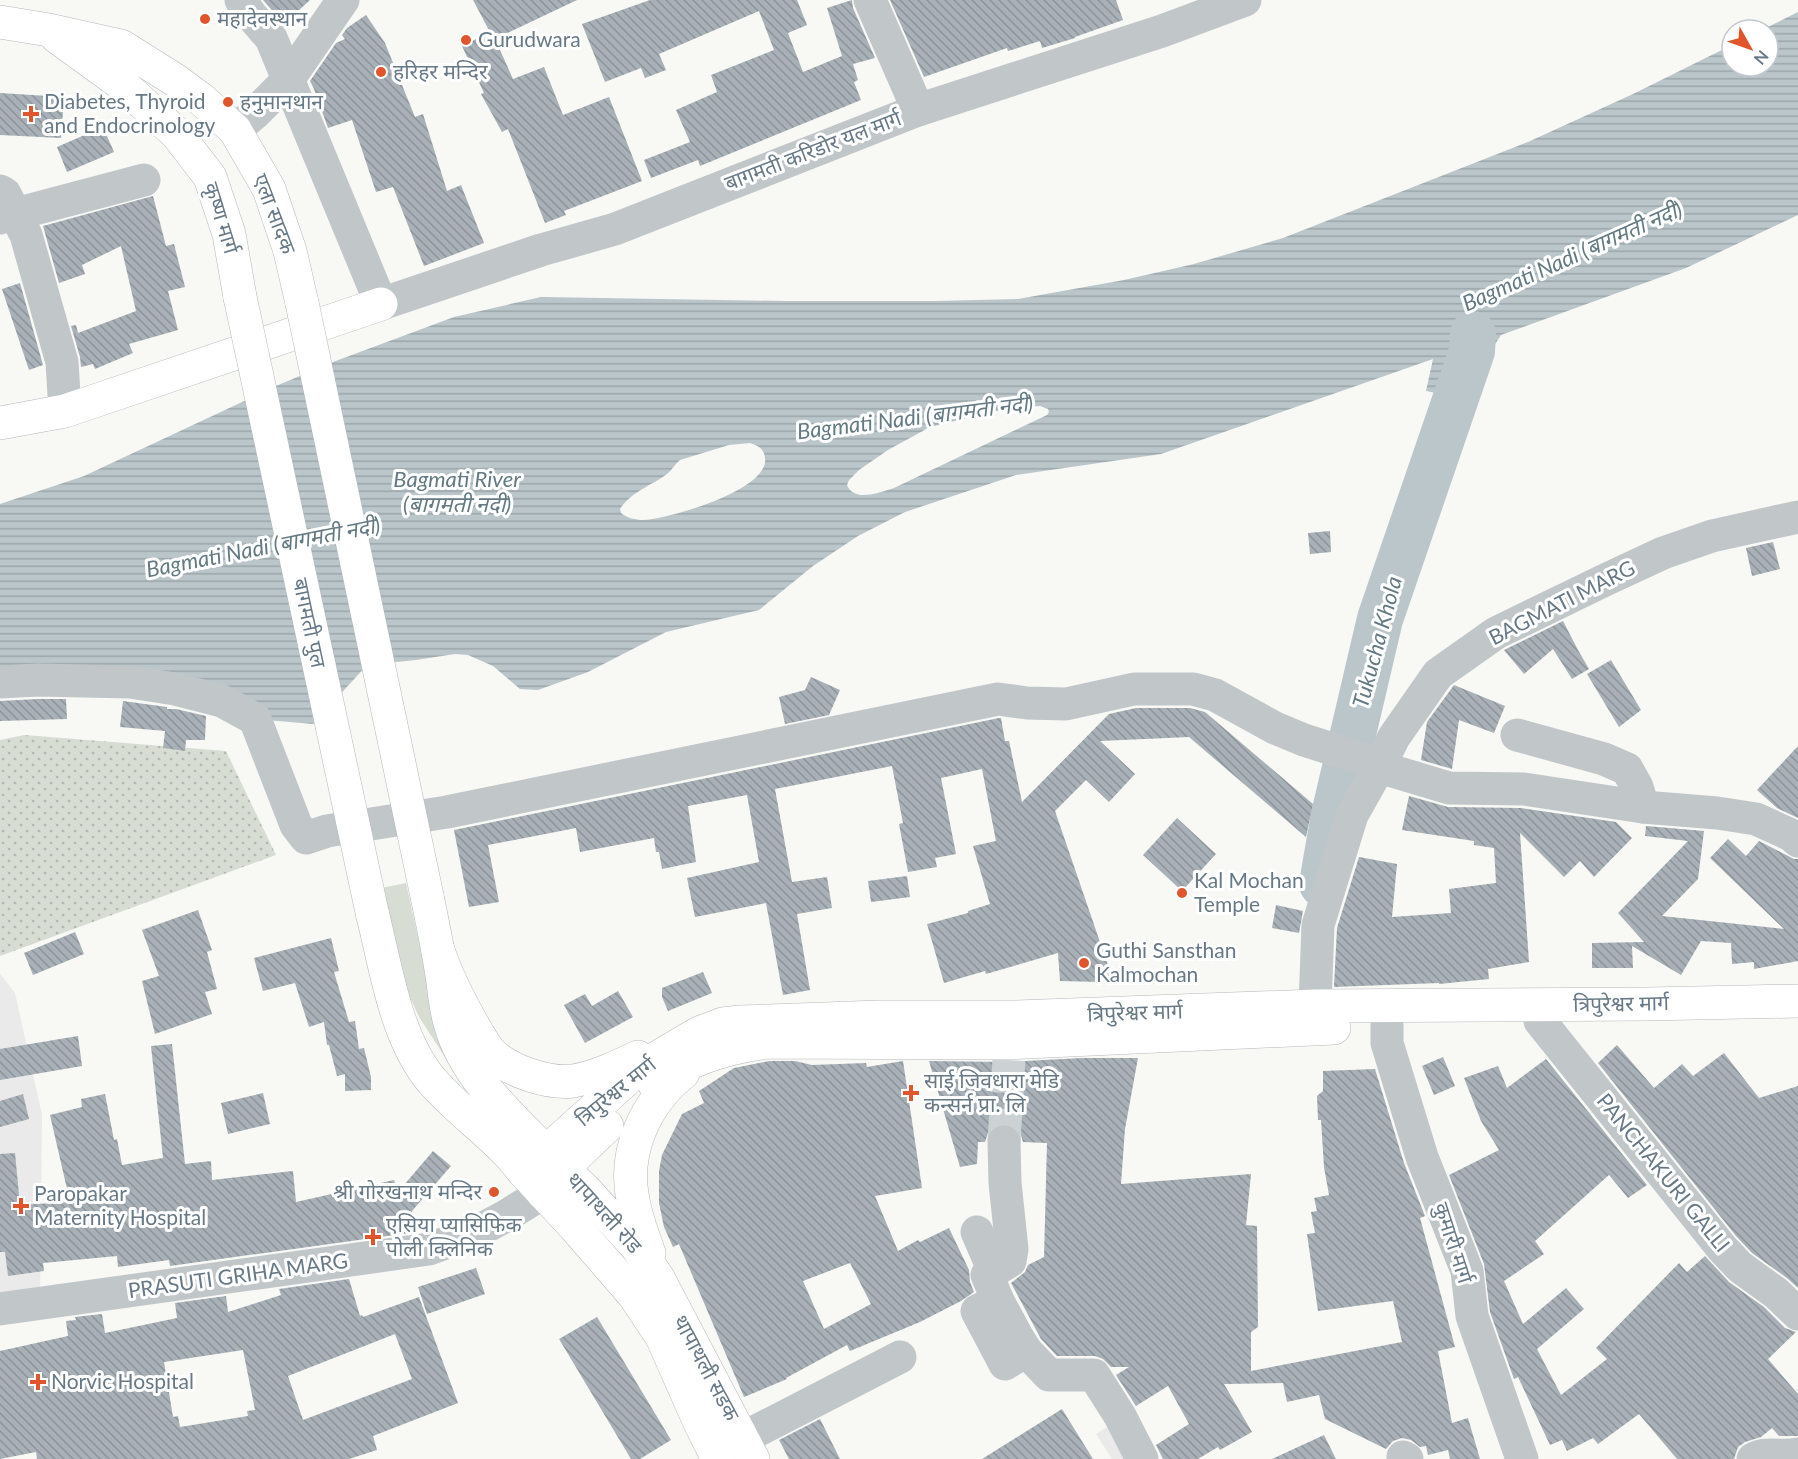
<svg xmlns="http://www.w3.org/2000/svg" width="1798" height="1459" font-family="Lato,'Noto Sans Devanagari',sans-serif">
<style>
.built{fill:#e9eae9}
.grass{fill:#d8ddd4}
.park{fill:url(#park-dots)}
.water{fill:url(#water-rules);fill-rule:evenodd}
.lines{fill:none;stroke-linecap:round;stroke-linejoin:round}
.river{stroke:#bac6ca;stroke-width:46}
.building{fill:url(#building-back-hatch);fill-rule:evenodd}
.minor-tunnel{stroke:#ccd2d4;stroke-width:33;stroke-dasharray:33 16;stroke-linecap:butt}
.major-casing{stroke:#b3b8bc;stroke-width:34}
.highway-casing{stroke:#b5b9bc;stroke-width:34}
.minor{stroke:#c1c6c9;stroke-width:33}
.major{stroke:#fff;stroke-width:33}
.highway{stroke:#fff;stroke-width:33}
.major-bridge-casing{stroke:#b3b8bc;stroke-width:34;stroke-linecap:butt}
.major-bridge{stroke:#fff;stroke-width:33}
.poi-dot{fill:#e1552c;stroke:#fff;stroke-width:2}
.labels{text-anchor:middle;stroke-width:6;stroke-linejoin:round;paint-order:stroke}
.poi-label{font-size:21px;fill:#677986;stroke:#fff;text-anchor:start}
.street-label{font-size:21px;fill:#677986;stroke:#fff}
.water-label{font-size:22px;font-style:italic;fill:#637a82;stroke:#fff}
</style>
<defs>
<pattern id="park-dots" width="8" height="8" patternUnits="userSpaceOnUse" patternTransform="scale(1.5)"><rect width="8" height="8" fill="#d8ddd4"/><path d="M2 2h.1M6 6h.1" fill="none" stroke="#b3b8b2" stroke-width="1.8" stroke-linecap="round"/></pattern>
<pattern id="water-rules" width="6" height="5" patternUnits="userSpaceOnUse" patternTransform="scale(1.5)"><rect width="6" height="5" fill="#bac6ca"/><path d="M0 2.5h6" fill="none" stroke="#9ba6aa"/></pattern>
<pattern id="building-back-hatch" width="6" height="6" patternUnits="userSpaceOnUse" patternTransform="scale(1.5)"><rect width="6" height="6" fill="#a8b1b7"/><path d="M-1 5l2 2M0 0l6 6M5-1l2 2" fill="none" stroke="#8d959a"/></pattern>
</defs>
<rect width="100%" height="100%" fill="#f8f8f5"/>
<!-- built -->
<g class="built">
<polygon points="0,974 15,993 42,1115 40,1297 0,1299"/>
<polygon points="1118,1420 1127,1459 1112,1459 1096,1434"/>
</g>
<!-- grass -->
<polygon class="grass" points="406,883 431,997 452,1068 419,1017 400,975 381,888"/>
<!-- park -->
<polygon class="park" points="24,735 226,751 276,855 0,956 0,740"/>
<!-- water -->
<path class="water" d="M 1798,12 L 1798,215 L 1686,268 L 1501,335 L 1492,349 L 1478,401 L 1426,391 L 1433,359 L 1161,454 L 1016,475 L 905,512 L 858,536 L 813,566 L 759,610 L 666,632 L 588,672 L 538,690 L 520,689 L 493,666 L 468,655 L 455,654 L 416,660 L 367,665 L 313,724 L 255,719 L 222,701 L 0,683 L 0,504 L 84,476 L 276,386 L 333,362 L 454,317 L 541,297 L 787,301 L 935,301 L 1018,299 L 1124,280 L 1194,264 L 1283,238 L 1528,142 L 1633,94 L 1732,45 L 1732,66 L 1768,66 L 1768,30 L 1762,30 ZM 1040,406 L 1048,409 L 1049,412 L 1047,415 L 894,488 C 881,492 854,503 847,485 L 849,480 L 859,470 L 888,450 L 930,427 L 1009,408 ZM 750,443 C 759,446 764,449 765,458 C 770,490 669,519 643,520 C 636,520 627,518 621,513 L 620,509 C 632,491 651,486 667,474 C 672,470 675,464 680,460 L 729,445 Z"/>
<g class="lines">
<!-- river -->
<polyline class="river" points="1322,884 1334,815 1380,619 1472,351 1473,334"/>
</g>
<!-- building -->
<g class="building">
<polygon points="263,0 310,0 284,24"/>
<polygon points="473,0 577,0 495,39 513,79 544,67 563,115 609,97 642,181 564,211 566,215 545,223 508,129 502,132 481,94 484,93 462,46 490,32"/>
<polygon points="650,0 797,0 807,25 788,33 803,72 842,56 827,8 852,0 853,8 875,58 853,64 858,80 854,82 861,100 700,166 698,160 651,178 644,160 690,142 676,110 717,92 711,75 774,50 759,11 659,54 666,70 645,78 641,68 605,82 582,24"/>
<polygon points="890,0 1116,0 1123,20 1075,37 1075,38 1042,48 1040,41 1008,51 1007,48 924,77"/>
<polygon points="366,15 385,43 415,117 423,114 447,191 461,185 484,243 424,266 393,187 376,192 352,120 328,128 314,89 310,81 336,43 345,39 342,35 347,28"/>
<polygon points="0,93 64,97 61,138 0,135"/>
<polygon points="103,127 114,152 67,172 57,147"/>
<polygon points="153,196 166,246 174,244 185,287 168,291 178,330 129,344 133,353 95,369 93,364 81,367 80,357 71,326 76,325 78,333 136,311 121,246 82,265 85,274 59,283 43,226"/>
<polygon points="20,283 43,365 29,370 2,289"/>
<polygon points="1330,531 1331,552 1310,554 1308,533"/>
<polygon points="1773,542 1780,569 1752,576 1746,548"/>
<polygon points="1563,621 1578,650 1589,669 1572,679 1553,649 1524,674 1504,650"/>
<polygon points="1611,660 1641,710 1619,727 1587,674"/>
<polygon points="811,677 840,690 829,715 785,724 779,697 805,690"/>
<polygon points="1454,685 1505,706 1494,733 1459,720 1452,769 1421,760 1427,722"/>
<polygon points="38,699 66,699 67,719 0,721 0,701"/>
<polygon points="123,701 167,707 167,709 176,709 206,716 205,740 186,740 185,751 163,748 165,731 120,727"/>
<polygon points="1136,708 1190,708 1205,712 1313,804 1306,837 1189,737 1100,741 1135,774 1109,802 1086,780 1055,811 1112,977 1099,982 1060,981 1058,953 986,974 985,971 944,983 927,924 968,913 968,911 990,904 973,846 996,841 982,769 941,778 956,854 935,858 937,867 908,872 899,824 903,823 892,766 775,789 792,882 827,877 832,908 797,914 810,990 783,995 766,903 695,917 687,878 759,862 747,795 688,806 696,862 662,869 659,852 656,852 654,838 580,852 576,828 488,845 499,902 469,907 454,830 999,718 1001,718 1005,741 1009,741 1022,802 1109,714"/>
<polygon points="1798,746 1798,818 1777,808 1757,790"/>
<polygon points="1409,796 1448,807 1521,808 1616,822 1632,838 1594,877 1580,861 1564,877 1520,833 1529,962 1488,969 1489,979 1439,984 1439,983 1334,987 1337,928 1359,857 1397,864 1392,917 1451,913 1449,889 1496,883 1494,848 1474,845 1474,841 1402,830"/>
<polygon points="1177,818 1216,854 1182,891 1143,855"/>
<polygon points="1646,826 1704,831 1698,879 1662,916 1784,929 1710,858 1728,839 1746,856 1759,841 1794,859 1798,859 1798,961 1754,969 1754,962 1732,964 1731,943 1701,941 1681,975 1632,946 1633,968 1592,968 1592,943 1644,942 1618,913 1688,841 1645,836"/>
<polygon points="907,876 910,897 871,902 868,881"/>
<polygon points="1276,905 1303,911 1299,933 1272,928"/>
<polygon points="198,910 212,950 207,952 217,989 205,992 212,1014 155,1034 142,981 159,976 142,930"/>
<polygon points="75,932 84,954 33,975 24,953"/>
<polygon points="331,938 339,971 334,972 349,1022 355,1021 359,1049 364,1048 371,1077 371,1090 345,1091 345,1074 337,1076 329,1045 327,1045 324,1022 309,1027 295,983 263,991 254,958"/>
<polygon points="703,972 712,993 668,1011 662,997 662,988"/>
<polygon points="618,991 633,1017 585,1043 564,1005 585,994 592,1006"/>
<polygon points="78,1036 82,1066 0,1080 0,1049"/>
<polygon points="172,1044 185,1164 211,1161 212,1180 293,1171 296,1202 394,1180 398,1192 433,1151 451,1166 412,1211 416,1232 170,1266 169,1260 118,1267 117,1256 43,1263 44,1271 8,1276 5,1252 0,1252 0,1154 15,1153 20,1205 70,1202 50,1115 82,1107 81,1099 105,1094 114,1140 117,1139 122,1165 163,1158 151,1046"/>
<polygon points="1617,1045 1654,1088 1682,1064 1693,1076 1724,1053 1759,1098 1798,1086 1798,1288 1787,1278 1752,1253 1736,1236 1598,1063"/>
<polygon points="1443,1057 1455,1086 1434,1095 1422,1066"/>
<polygon points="1082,1058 1138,1058 1125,1129 1121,1184 1251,1174 1246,1225 1257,1226 1258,1327 1251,1332 1251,1371 1402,1342 1393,1301 1318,1311 1307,1234 1315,1233 1311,1212 1317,1211 1314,1198 1329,1195 1324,1167 1321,1120 1318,1120 1317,1096 1323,1091 1323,1071 1375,1069 1404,1163 1425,1216 1420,1218 1455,1347 1438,1351 1452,1423 1468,1418 1480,1459 1450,1459 1448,1450 1428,1455 1426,1446 1420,1447 1411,1440 1402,1438 1393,1441 1386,1449 1325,1419 1319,1395 1287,1402 1283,1383 1224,1384 1252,1432 1220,1450 1218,1447 1198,1459 1163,1459 1156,1445 1189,1424 1168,1386 1136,1406 1116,1375 1129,1367 1111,1367 1103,1359 1095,1356 1057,1356 1041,1339 1011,1283 1025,1272 1028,1265 1044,1257 1047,1143 1023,1142 1020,1132 1012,1125 1003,1123 994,1126 988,1133 985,1142 978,1142 977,1164 960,1167 929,1061 1006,1062"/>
<polygon points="1546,1059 1647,1185 1628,1198 1609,1175 1535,1241 1544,1254 1504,1281 1523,1324 1566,1288 1584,1309 1537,1349 1561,1395 1607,1359 1596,1348 1679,1263 1687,1272 1705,1256 1729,1282 1764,1307 1785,1328 1796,1332 1768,1359 1798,1394 1798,1436 1779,1436 1772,1428 1761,1437 1745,1442 1738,1447 1734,1459 1677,1459 1639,1414 1598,1444 1593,1438 1567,1451 1562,1440 1550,1445 1518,1377 1514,1379 1490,1312 1484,1264 1449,1175 1499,1150 1481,1121 1464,1078 1498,1066 1507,1088"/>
<path d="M 769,1061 L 795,1061 L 812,1065 L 866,1063 L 867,1067 L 903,1061 L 922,1188 L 875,1196 L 898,1251 L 918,1240 L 920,1242 L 949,1228 L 969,1270 L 970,1282 L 974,1292 L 961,1301 L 920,1322 L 850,1351 L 847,1345 L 786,1378 L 787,1379 L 744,1397 L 679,1244 L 673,1247 L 664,1227 L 659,1203 L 659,1171 L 662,1155 L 682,1114 L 704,1103 L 699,1091 L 734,1068 ZM 850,1263 L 871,1304 L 824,1329 L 803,1281 Z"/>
<polygon points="263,1093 270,1124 228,1134 221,1103"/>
<polygon points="23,1094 29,1119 0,1127 0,1101"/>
<polygon points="476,1268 485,1294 427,1314 418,1287"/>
<path d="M 349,1279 L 360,1316 L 362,1315 L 363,1317 L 419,1297 L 458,1403 L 373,1436 L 377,1450 L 349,1459 L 37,1459 L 36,1452 L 0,1459 L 0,1351 L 68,1336 L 66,1321 L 76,1320 L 75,1317 L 102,1314 L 105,1333 L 177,1318 L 175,1303 L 226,1296 L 228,1312 L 281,1295 L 279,1289 ZM 395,1334 L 412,1379 L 303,1420 L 288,1376 ZM 243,1350 L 255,1410 L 247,1411 L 248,1416 L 180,1427 L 178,1416 L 173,1417 L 164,1362 Z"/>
<polygon points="597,1317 671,1440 640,1459 631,1459 559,1339"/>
<polygon points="1062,1409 1093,1459 982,1459"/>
<polygon points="820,1419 840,1459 789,1459 779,1440"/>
<polygon points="1324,1435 1336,1459 1272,1459"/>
</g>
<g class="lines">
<!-- minor-tunnel -->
<polyline class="minor-tunnel" points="1004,1142 1009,1059"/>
<defs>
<g id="major">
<polyline points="0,22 49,30 121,46 175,80 201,99 235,130 269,189 290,251 302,303"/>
<polyline points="57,37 123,85 177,134 210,177 229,234 240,297"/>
<polyline points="0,423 65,411 381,304"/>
<path d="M 427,896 C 432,920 437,944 441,969 C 444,986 445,1006 450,1023 C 464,1075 509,1115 545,1151"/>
<path d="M 372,912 C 386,967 395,1037 432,1081 C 455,1107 482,1127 506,1151 C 512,1157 518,1165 524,1172"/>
</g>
<g id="highway">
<path d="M 438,950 C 447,979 463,1008 478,1034 C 482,1040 486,1048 491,1053 C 509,1071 548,1084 573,1081 C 596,1077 617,1067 638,1057"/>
<path d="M 654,1083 C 687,1060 728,1047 768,1042 L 1005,1043 L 1334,1028"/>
<polyline points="548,1154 587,1192 637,1247 658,1278 753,1459"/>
<polyline points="543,1193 563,1168 607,1126"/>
<path d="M 649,1253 C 643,1236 636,1218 633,1200 C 623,1152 645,1103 683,1073"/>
<polyline points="718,1459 700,1423 662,1337 634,1295 575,1227 524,1172 638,1069 699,1033 723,1024 740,1022 879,1017 1016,1017 1315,1006 1648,1004 1798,1001"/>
</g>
</defs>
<!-- major casing -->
<use href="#major" class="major-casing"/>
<!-- highway casing -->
<use href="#highway" class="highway-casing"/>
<!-- minor -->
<g class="minor">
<polyline points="241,0 250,14 271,38 381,304 541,250 615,229 918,110 1162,31 1245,0"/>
<polyline points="870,0 918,110"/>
<polyline points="235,130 254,114 288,80 343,0"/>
<polyline points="0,191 5,194 26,235 62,362 65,411"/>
<polyline points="0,218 144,180"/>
<polyline points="0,682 38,680 130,682 175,689 222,701 255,719 296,825 306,838 327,831 447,812 998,699 1027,703 1066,704 1134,689 1193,689 1215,695 1275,728 1304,740 1360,758 1379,767 1394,737 1438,674 1496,633 1605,580 1663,553 1712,536 1798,517"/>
<polyline points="1517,735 1604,759 1627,769 1637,787 1643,807"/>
<polyline points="1315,1006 1318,925 1352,815 1379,767 1449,788 1524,789 1643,807 1717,813 1756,819 1791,835 1798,841"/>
<polyline points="1540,1021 1722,1248 1740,1267 1776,1293 1798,1314"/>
<polyline points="1387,1026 1387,1043 1422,1157 1467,1271 1472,1316 1522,1459"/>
<polyline points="1004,1142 1005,1183 1012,1249 1010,1261 987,1275 998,1301 1018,1338 1026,1351 1049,1375 1094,1375 1120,1416 1142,1459"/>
<polyline points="977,1232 994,1271"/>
<polyline points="998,1301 977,1311 1005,1364 1026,1351"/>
<polyline points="0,1309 429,1249 478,1231 506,1216 543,1193"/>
<polyline points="743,1438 900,1357"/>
<polyline points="1403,1457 1407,1459"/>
<path d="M 1753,1459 C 1767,1451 1783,1458 1798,1454"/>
</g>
<!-- major -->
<use href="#major" class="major"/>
<!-- highway -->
<use href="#highway" class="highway"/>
<defs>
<g id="major-bridge">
<polyline points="240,297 372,912"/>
<polyline points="302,303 427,896"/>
</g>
</defs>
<!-- major-bridge casing -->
<use href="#major-bridge" class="major-bridge-casing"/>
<!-- major-bridge -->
<use href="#major-bridge" class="major-bridge"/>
</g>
<!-- markers -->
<g class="poi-dot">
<circle cx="205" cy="19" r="6"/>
<circle cx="466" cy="40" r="6"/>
<circle cx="381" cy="72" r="6"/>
<circle cx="228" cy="102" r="6"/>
<path d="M28 105h6v6h6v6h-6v6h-6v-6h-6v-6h6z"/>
<circle cx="1182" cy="893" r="6"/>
<circle cx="1084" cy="963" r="6"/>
<path d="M908 1084h6v6h6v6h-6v6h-6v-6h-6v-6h6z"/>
<circle cx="494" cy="1192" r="6"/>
<path d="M18 1197h6v6h6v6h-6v6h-6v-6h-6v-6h6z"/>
<path d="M370 1228h6v6h6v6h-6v6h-6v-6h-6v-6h6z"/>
<path d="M35 1373h6v6h6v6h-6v6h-6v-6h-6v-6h6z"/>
</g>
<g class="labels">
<!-- poi labels -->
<g class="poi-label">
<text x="217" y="26">महादेवस्थान</text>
<text x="478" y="47">Gurudwara</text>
<text x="393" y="79">हरिहर मन्दिर</text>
<text x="44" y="109">Diabetes, Thyroid<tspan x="44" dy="24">and Endocrinology</tspan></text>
<text x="240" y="109">हनुमानथान</text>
<text x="1194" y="888">Kal Mochan<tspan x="1194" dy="24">Temple</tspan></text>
<text x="1096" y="958">Guthi Sansthan<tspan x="1096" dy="24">Kalmochan</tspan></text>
<text x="924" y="1088">साई जिवधारा मेडि<tspan x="924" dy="24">कन्सर्न प्रा. लि</tspan></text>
<text x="482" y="1199" text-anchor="end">श्री गोरखनाथ मन्दिर</text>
<text x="34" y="1201">Paropakar<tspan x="34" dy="24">Maternity Hospital</tspan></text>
<text x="386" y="1232">एसिया प्यासिफिक<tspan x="386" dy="24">पोली क्लिनिक</tspan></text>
<text x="51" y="1389">Norvic Hospital</text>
</g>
<!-- street labels -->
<g class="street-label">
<text transform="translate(813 151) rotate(-21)" y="7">बागमती करिडोर यल मार्ग</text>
<text transform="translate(274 214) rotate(69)" y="7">एला सादक</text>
<text transform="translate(221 218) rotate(73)" y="7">कृष्ण मार्ग</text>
<text transform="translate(1562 603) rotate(-27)" y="7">BAGMATI MARG</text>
<text transform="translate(309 623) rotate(78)" y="7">बागमती पुल</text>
<text transform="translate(1621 1004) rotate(-1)" y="7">त्रिपुरेश्वर मार्ग</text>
<text transform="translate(1135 1013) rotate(-2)" y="7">त्रिपुरेश्वर मार्ग</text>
<text transform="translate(616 1092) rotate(-39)" y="7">त्रिपुरेश्वर मार्ग</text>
<text transform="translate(1663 1173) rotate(51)" y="7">PANCHAKURI GALLI</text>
<text transform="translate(604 1213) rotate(48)" y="7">थापाथली रोड</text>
<text transform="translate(1453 1243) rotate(72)" y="7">कुमारी मार्ग</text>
<text transform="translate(238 1276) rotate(-8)" y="7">PRASUTI GRIHA MARG</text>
<text transform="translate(706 1368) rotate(62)" y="7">थापाथली सडक</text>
</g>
<!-- water labels -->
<g class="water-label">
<text transform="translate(1572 256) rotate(-24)" y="8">Bagmati Nadi (बागमती नदी)</text>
<text transform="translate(915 417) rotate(-7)" y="8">Bagmati Nadi (बागमती नदी)</text>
<text x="457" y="487">Bagmati River<tspan x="457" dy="25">(बागमती नदी)</tspan></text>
<text transform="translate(263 547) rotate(-11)" y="8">Bagmati Nadi (बागमती नदी)</text>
<text transform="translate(1377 642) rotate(-75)" y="8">Tukucha Khola</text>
</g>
</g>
<!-- north arrow -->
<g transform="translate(1750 48) rotate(130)"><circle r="28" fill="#ffffff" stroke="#c2c9cf" stroke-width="1.5"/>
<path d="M0-4.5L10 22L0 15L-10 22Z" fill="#e1552c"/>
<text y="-9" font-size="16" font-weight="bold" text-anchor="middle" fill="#677986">N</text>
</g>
</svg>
